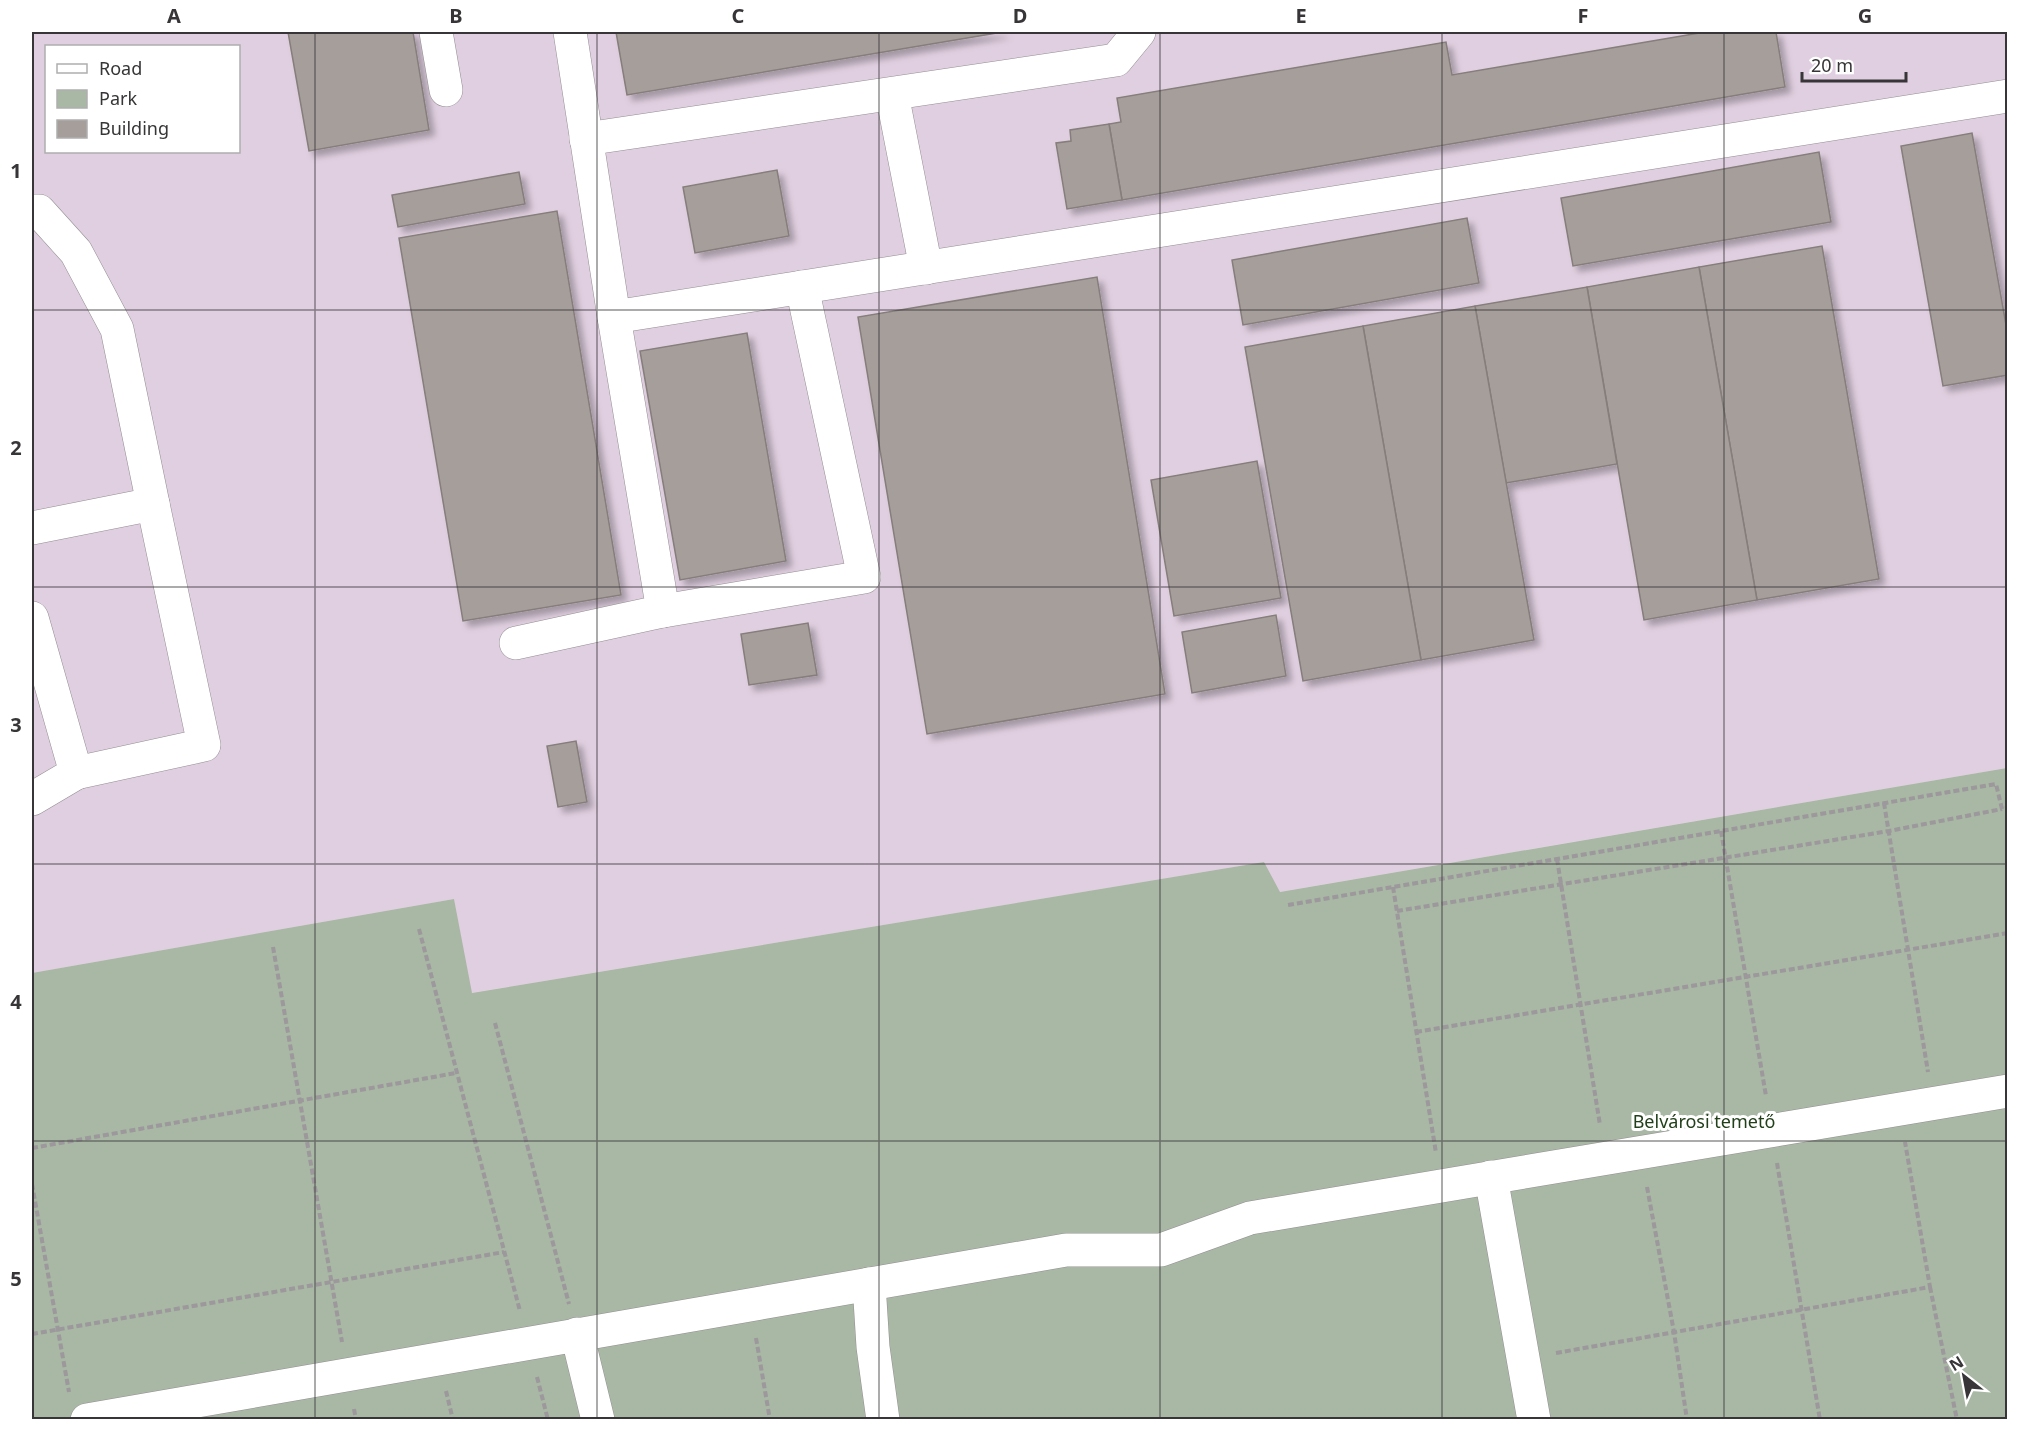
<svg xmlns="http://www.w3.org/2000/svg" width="2039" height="1451" font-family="'Noto Sans',sans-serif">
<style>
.industrial{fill:#e0cfe0;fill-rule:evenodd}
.green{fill:#a9b7a5}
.building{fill:#a59e9b;stroke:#857e7b;stroke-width:1.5;filter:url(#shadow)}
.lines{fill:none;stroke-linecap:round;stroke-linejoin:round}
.minor-casing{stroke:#938e92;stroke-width:34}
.path{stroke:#9c989c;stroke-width:4;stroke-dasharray:6 3;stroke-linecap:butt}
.minor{stroke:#fff;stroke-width:33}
.grid{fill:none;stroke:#373537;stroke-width:1.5;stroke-opacity:0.55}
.labels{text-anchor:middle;stroke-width:6;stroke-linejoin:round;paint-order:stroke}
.park-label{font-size:18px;fill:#213f19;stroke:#fff}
.neatline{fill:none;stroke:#373537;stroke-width:2}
.grid-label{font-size:20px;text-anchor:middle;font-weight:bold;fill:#373537}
</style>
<defs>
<filter id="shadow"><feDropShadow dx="5.5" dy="5.5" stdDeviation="3" flood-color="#0004"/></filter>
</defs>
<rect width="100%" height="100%" fill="#e2dde2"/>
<!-- industrial -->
<path class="industrial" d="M 32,32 L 2007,32 L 2007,768 L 1279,892 L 1264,862 L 471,993 L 454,899 L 32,973 ZM 46,46 L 238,46 L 238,152 L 46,152 Z"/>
<!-- green -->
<polygon class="green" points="2007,768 2007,1419 32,1420 32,973 454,899 472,993 1264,862 1280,892"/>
<!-- building -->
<g class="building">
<polygon points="288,32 413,32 429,130 309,151"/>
<polygon points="616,32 1003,32 627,95"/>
<polygon points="1705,32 1776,32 1785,87 1122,200 1109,124 1121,122 1117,98 1446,42 1452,75"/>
<polygon points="1109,124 1122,200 1067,209 1056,143 1071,141 1070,130"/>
<polygon points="1972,133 2008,336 2008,375 1943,386 1901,146"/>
<polygon points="1819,152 1831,222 1573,266 1561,198"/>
<polygon points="777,170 789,236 695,253 683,187"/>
<polygon points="519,172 525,204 398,227 392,195"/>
<polygon points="557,211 621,595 463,621 399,238"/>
<polygon points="1467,218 1479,283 1243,325 1232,260"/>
<polygon points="1822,246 1879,579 1757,600 1699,267"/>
<polygon points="1699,267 1757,600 1644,620 1587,287"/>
<polygon points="1097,277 1165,694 927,734 858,317"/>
<polygon points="1587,287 1617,464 1506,483 1475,306"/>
<polygon points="1475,306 1534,640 1421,660 1363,326"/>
<polygon points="1363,326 1421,660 1303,681 1245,347"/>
<polygon points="747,333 786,561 680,580 640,351"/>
<polygon points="1257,461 1281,598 1174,616 1151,480"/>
<polygon points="1276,615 1286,676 1192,693 1182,632"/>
<polygon points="808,623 817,675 749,685 741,634"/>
<polygon points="576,741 587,802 558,807 547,746"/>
</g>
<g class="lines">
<defs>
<g id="minor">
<polyline points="436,32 446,90"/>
<polyline points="570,32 614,317 2008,96"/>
<polyline points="892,94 926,268"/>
<polyline points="586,139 1116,60 1139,32"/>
<polyline points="32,211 39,211 76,252 117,329 153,504 32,528"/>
<polyline points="663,611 864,577 802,287"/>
<polyline points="32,618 76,773 32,799"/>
<polyline points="516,643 663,611 614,317"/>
<polyline points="76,773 204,745 153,504"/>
<polyline points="1491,1177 1534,1420"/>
<polyline points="869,1284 873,1347 883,1420"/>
<polyline points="577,1334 598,1420"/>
<polyline points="87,1420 1066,1250 1161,1250 1250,1218 2008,1091"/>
</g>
</defs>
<!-- minor casing -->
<use href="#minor" class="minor-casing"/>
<!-- path -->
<g class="path">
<polyline points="1884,803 1928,1072"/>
<polyline points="1721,831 1766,1096"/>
<polyline points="1557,859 1600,1125"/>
<polyline points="1393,887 1436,1153"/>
<polyline points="1288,905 1996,784 2002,809 2008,808"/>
<polyline points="1397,911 1889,831 2002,809"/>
<polyline points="419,929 520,1311"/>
<polyline points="273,947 342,1342"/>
<polyline points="495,1023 569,1304"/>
<polyline points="1416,1032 2008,933"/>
<polyline points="32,1148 456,1073"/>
<polyline points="1777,1163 1820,1420"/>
<polyline points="32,1184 69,1392"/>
<polyline points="1647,1187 1674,1332 1687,1420"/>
<polyline points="1930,1287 1957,1420"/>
<polyline points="32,1334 504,1252"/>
<polyline points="756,1338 770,1420"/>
<polyline points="1556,1353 1930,1287 1905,1142"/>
<polyline points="537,1377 548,1420"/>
<polyline points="446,1391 453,1420"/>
<polyline points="354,1409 356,1420"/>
</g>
<!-- minor -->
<use href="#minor" class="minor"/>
</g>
<!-- grid -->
<path class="grid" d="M 315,32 L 315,1420M 597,32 L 597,1420M 879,32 L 879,1420M 1160,32 L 1160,1420M 1442,32 L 1442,1420M 1724,32 L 1724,1420M 32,310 L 2008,310M 32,587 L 2008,587M 32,864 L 2008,864M 32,1141 L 2008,1141"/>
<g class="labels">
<!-- park labels -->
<g class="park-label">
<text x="1704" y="1128">Belvárosi temető</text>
</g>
</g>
<!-- border -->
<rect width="2039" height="1451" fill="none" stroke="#ffffff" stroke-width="66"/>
<!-- legend -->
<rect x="45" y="45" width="195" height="108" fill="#ffffff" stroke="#afaeaf" stroke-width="1.5"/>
<rect x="57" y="64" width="30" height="9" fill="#ffffff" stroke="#afaeaf" stroke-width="1.5"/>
<text x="99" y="75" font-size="18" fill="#373537">Road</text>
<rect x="57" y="90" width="30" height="18" fill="#a9b7a5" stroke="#afaeaf" stroke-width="1.5"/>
<text x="99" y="105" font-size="18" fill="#373537">Park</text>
<rect x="57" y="120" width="30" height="18" fill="#a59e9b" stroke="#afaeaf" stroke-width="1.5"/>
<text x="99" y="135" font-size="18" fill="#373537">Building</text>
<!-- north arrow -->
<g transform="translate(1964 1376) rotate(329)" stroke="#ffffff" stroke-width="4.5" paint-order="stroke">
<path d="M0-4.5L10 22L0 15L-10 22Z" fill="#373537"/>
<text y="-9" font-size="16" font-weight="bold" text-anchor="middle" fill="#373537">N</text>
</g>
<!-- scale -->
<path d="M1802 72v9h104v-9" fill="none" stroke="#373537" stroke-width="3"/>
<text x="1811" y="72" font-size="18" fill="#373537" stroke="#ffffff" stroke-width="4.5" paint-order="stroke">20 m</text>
<rect x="33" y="33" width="1973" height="1385" class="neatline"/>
<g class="grid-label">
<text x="174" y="23">A</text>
<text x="456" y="23">B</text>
<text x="738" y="23">C</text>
<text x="1020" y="23">D</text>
<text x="1301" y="23">E</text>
<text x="1583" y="23">F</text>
<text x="1865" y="23">G</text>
<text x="16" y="178">1</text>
<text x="16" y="455">2</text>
<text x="16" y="732">3</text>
<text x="16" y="1009">4</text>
<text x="16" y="1286">5</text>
</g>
</svg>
